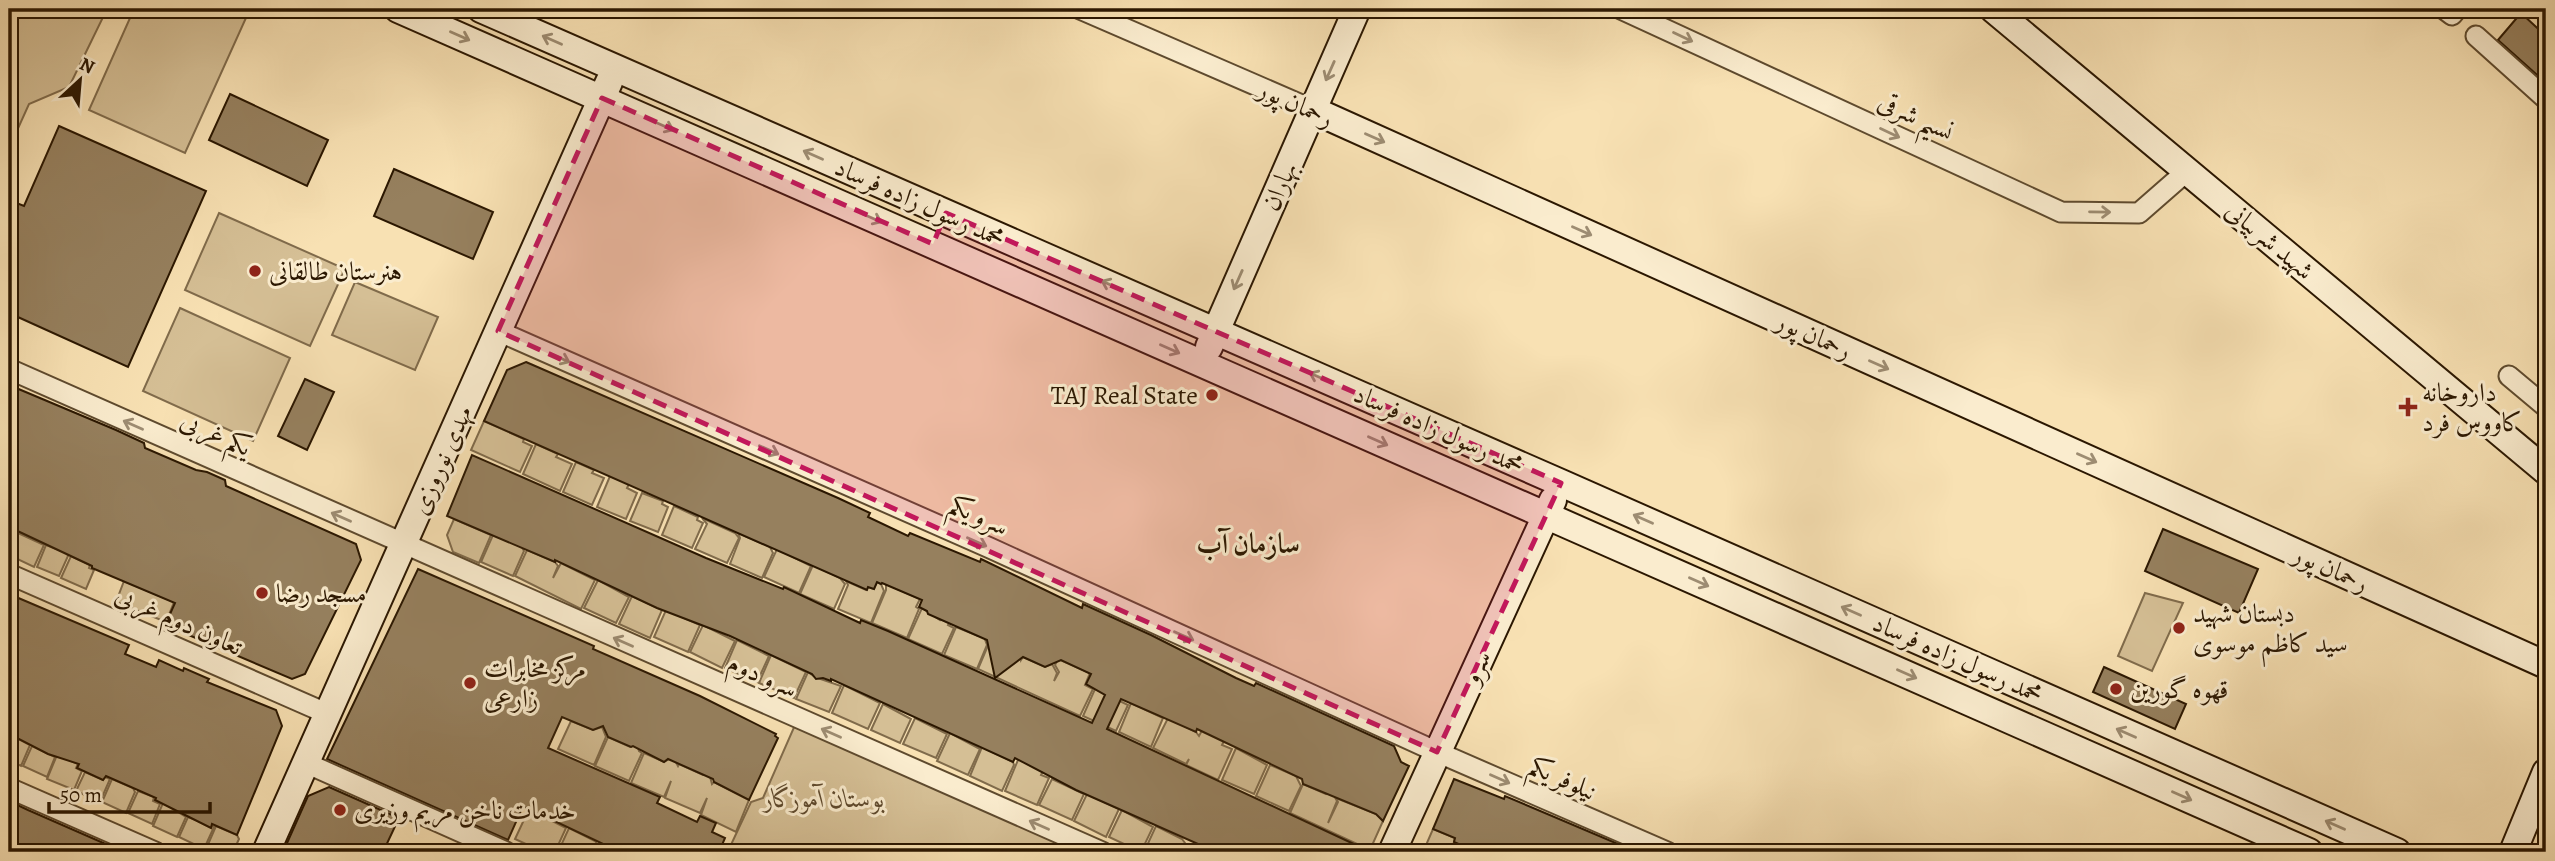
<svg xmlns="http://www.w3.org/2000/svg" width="2555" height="861" font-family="Alegreya,Amiri,serif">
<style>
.green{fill:#d5bf95;stroke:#806b4b;stroke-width:2}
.building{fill:#96805e;stroke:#2b1701;stroke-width:2}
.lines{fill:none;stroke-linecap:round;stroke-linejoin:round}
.street-casing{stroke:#5e4a2e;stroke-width:23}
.secondary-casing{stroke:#2b1701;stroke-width:30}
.street{stroke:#faecce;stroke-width:19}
.secondary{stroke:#faecce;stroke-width:26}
.oneway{stroke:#9d8c72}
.marked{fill:#c2185b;fill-opacity:0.2;stroke:#c2185b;stroke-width:5;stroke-dasharray:14 9;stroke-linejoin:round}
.poi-dot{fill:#8f2418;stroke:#faecce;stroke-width:2.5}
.labels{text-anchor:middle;stroke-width:6;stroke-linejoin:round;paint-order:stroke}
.street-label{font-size:26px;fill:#2b1701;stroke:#faecce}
.poi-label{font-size:26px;fill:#2b1701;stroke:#faecce;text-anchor:start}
.park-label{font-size:26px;font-style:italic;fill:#5e492d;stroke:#faecce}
.neighbourhood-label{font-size:28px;font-weight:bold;fill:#2b1701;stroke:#faecce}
</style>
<rect width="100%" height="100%" fill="#f8e1b3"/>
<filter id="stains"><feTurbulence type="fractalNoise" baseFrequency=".00286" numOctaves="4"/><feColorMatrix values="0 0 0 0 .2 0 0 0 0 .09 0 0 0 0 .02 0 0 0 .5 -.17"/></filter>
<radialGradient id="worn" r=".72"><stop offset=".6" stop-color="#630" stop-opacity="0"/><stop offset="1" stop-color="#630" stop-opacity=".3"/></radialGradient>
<!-- green -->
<g class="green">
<polygon points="9,9 107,9 69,87 29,104 11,144 9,143"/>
<polygon points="134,9 250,9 185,153 89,110"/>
<polygon points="219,213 345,269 310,346 185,290"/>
<polygon points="355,282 438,317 415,370 332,335"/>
<polygon points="180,308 290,358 253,441 143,391"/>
<polygon points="484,421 524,439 523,442 532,446 520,472 471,450"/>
<polygon points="536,444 558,454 556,457 572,464 560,491 523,474"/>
<polygon points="576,462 594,470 592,473 604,478 592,505 563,492"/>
<polygon points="610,476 629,484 627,488 637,493 626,519 597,507"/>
<polygon points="642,493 663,501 662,504 668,507 658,532 630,521"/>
<polygon points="674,506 698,517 697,520 703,523 692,548 662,535"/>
<polygon points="702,518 735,533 739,538 727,563 695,549 707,524"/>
<polygon points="454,519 491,535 479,563 453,552 447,535"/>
<polygon points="18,533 44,545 34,567 9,555"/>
<polygon points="738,533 770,547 773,553 762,578 730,564 740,538"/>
<polygon points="493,535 522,547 524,551 513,576 481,562"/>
<polygon points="46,545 67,553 68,556 59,576 37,567"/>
<polygon points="777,549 811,566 799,593 764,577"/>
<polygon points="527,550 555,562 558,566 553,578 561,563 595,580 581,609 515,576"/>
<polygon points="71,556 90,565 89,568 94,570 86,589 61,578"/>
<polygon points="813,565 840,578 845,584 834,609 800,594"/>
<polygon points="598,580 629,597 616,623 584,608"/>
<polygon points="124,581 174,602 166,622 116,602"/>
<polygon points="846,581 866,590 868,587 874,589 877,582 881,584 884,591 871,623 838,609 848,585"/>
<polygon points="886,584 920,599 916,607 919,609 907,638 872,623 886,590"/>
<polygon points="2145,593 2183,603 2152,671 2118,656"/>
<polygon points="632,596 662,610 650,638 619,624"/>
<polygon points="922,608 940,620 942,617 950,621 948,625 954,628 942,654 908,639"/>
<polygon points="666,610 700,625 688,652 654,637"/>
<polygon points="703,625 735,641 722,668 690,652"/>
<polygon points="956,627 978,636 983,634 987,645 977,669 944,655"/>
<polygon points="737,640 769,656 757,682 725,668"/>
<polygon points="989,643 1020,647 1021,660 1023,657 1045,667 1052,664 1057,673 1054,681 1059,672 1055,665 1058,659 1090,673 1085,685 1093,689 1080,716 978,669"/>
<polygon points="771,655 806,672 794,698 759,683"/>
<polygon points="808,672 815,677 841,686 829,712 796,699"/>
<polygon points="844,685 880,703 868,729 832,713"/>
<polygon points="1095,689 1128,705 1116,731 1083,716"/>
<polygon points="1131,703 1163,718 1151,747 1119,732"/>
<polygon points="883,704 911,719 900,743 871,730"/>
<polygon points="915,718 947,734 936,758 903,744"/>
<polygon points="1168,718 1196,732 1199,736 1206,723 1228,733 1222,745 1232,749 1218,780 1186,765 1189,759 1186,764 1153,748"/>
<polygon points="571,721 593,730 602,727 606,737 594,765 558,749"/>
<polygon points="795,725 1082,852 737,852 729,849 751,802 763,798"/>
<polygon points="950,733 980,749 968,775 937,761"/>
<polygon points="9,734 30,745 21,766 9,760"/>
<polygon points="608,737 630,747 637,744 639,751 642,753 629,781 595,766"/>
<polygon points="32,746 55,757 47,777 23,766"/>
<polygon points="982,747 1013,762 1014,765 1002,791 970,776"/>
<polygon points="1236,748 1267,765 1254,794 1222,780"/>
<polygon points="644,753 664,762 673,757 678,766 679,764 703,775 709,773 712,784 714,782 749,800 736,832 701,815 707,798 700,813 665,798 671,781 664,797 631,783"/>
<polygon points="57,755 78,764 76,768 82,771 74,790 47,779"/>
<polygon points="1017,757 1044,769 1041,775 1049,778 1037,805 1005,791 1018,760"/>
<polygon points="1270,765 1296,776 1301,786 1289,811 1256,796"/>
<polygon points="85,772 103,780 105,777 110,779 100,802 76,791"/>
<polygon points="112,779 133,788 135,792 126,813 102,802"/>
<polygon points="1052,779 1084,794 1072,820 1039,805"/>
<polygon points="1303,784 1326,794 1331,790 1337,801 1328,823 1338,802 1336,798 1376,814 1383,821 1370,850 1290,813"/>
<polygon points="138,791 154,797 153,801 160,804 152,824 128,813"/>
<polygon points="1087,794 1119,809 1106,837 1074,821"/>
<polygon points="163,803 186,817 177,837 153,826"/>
<polygon points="529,809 566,828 555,852 543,852 515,839"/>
<polygon points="1122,810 1153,827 1141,852 1109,837"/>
<polygon points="188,817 214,827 204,849 179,837"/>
<polygon points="216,826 237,835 239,839 233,852 213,852 206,849"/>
<polygon points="1156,826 1182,839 1185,843 1180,852 1144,852"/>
<polygon points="569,828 595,841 600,848 598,852 558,852"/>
<polygon points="1433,829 1455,838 1454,842 1468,848 1465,852 1423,852"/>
</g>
<!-- building -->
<g class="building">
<polygon points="2521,13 2546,36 2546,83 2498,40"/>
<polygon points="230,94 328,140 307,186 209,140"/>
<polygon points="59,126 206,191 128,367 9,313 9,244 17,224 9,221 9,200 24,206"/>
<polygon points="394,169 493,212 473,259 374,216"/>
<polygon points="526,362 838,498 870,513 868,517 908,536 910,533 980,562 981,559 1082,608 1083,604 1151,635 1236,678 1254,686 1256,683 1394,746 1401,762 1409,766 1383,821 1376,814 1303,784 1302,779 1197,729 1196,732 1121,699 1107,729 1371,852 1216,852 1076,790 1015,758 1013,762 831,679 831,681 823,678 816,679 812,674 730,636 657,608 555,560 555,562 447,516 472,455 706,558 783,589 784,587 860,623 861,620 888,631 1092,723 1105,695 1086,684 1091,674 1061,660 1045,667 1023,657 995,678 987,640 928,614 927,611 919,607 922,600 882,583 881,584 877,582 874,589 868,587 867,590 484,421 507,370"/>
<polygon points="305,379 334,392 307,450 278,436"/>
<polygon points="9,385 116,430 144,443 145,448 196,470 207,472 225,480 226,486 356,544 361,560 305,674 292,679 165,625 175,603 92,568 92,566 9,527"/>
<polygon points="2163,529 2258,569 2239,613 2145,571"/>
<polygon points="418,569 594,646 593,649 700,696 776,734 775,736 778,738 749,800 714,782 713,779 668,759 664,762 633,746 631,747 608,737 603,726 593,730 562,717 548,748 660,797 657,803 697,822 700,816 716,823 712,832 725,838 719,852 620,852 523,806 508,840 327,759"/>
<polygon points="9,594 129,645 125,654 156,667 159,660 183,671 184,668 209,679 207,682 276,710 282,726 237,835 212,824 211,828 155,800 156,798 106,776 103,780 77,768 79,764 48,754 9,734"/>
<polygon points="2104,667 2186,704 2175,729 2093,692"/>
<polygon points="1454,779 1504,799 1505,796 1637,852 1466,852 1468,848 1454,842 1455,838 1433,829"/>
<polygon points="329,787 399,818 383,852 283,852 308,796"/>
<polygon points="9,801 28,810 124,852 9,852"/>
</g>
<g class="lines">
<defs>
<g id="street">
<polyline points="1080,9 1313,110"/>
<polyline points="1621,9 2061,212 2139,213 2187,171"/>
<polyline points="2444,9 2452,15 2457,9"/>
<polyline points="2476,36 2546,99"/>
<polyline points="498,331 990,548 1437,752 1667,852"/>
<polyline points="9,369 1102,852"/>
<polyline points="2509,376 2546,407"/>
<polyline points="9,574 328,714"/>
<polyline points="306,763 506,852"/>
<polyline points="9,788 155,852"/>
</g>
<g id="secondary">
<polyline points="398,9 2309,852"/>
<polyline points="481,9 1561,483 2397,852"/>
<polyline points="1993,9 2546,471"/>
<polyline points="1313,110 2546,665"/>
<polyline points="1209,347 1357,9"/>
<polyline points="266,852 609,82"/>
<polyline points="1392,852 1553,500"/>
<polyline points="2513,852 2546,772"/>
</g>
</defs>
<!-- street casing -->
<use href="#street" class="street-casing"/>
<!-- secondary casing -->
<use href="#secondary" class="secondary-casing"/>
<!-- street -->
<use href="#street" class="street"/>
<!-- secondary -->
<use href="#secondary" class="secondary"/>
</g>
<!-- one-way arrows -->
<defs><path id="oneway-shaft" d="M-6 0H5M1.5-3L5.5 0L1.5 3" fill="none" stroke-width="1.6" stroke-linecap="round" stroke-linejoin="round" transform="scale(1.75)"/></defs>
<g class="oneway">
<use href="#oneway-shaft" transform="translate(460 36) rotate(24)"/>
<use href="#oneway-shaft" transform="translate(1683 37) rotate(25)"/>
<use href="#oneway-shaft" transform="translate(552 40) rotate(-156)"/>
<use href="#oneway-shaft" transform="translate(1330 71) rotate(114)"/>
<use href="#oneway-shaft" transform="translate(664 126) rotate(24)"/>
<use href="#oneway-shaft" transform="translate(1890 133) rotate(25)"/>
<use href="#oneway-shaft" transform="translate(1375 138) rotate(24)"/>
<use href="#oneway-shaft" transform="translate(813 155) rotate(-156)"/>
<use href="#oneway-shaft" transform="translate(2100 212) rotate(1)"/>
<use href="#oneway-shaft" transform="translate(872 218) rotate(24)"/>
<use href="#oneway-shaft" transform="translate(1582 231) rotate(24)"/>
<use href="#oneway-shaft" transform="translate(1238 280) rotate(114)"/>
<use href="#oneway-shaft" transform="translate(1111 285) rotate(-156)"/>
<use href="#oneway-shaft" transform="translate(1170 349) rotate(24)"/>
<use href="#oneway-shaft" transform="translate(560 358) rotate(24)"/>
<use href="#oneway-shaft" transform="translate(1879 365) rotate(24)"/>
<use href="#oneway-shaft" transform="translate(1319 377) rotate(-156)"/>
<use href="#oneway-shaft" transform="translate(133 425) rotate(-156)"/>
<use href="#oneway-shaft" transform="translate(1378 441) rotate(24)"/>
<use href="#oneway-shaft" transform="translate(769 450) rotate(24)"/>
<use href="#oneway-shaft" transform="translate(2087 458) rotate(24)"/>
<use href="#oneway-shaft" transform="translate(341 517) rotate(-156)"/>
<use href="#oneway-shaft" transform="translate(1643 519) rotate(-156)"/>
<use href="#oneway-shaft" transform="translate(977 542) rotate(24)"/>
<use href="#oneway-shaft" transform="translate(1699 582) rotate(24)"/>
<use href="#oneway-shaft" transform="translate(1851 611) rotate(-156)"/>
<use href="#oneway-shaft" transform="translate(1184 636) rotate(24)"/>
<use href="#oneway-shaft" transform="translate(623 642) rotate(-156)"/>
<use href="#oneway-shaft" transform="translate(1907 674) rotate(24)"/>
<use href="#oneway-shaft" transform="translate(831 733) rotate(-156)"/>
<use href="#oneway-shaft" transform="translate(2126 733) rotate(-156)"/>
<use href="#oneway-shaft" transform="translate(1500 779) rotate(24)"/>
<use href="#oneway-shaft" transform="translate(2182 796) rotate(24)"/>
<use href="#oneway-shaft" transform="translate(1039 825) rotate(-156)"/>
<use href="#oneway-shaft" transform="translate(2335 825) rotate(-156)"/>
</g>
<!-- marked area -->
<path class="marked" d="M 602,98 L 933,244 L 946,213 L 1561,483 L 1437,752 L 498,331 Z"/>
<!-- markers -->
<g class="poi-dot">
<circle cx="255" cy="271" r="7"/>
<circle cx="1212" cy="395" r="7"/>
<path d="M2404.5 396.5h7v7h7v7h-7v7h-7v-7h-7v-7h7z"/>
<circle cx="262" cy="593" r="7"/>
<circle cx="2179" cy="628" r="7"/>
<circle cx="470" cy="683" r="7"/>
<circle cx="2116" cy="689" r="7"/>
<circle cx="340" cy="810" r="7"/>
</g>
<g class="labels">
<!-- street labels -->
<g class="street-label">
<text transform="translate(1296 103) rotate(24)" y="9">رحمان پور</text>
<text transform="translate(1916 116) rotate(25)" y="9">نسیم شرقی</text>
<text transform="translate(1279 186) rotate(-66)" y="9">بهاران</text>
<text transform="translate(920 202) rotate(24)" y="9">محمد رسول زاده فرساد</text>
<text transform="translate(2270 240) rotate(40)" y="9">شهید شربیانی</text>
<text transform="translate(1814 335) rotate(24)" y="9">رحمان پور</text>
<text transform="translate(1439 429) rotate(24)" y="9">محمد رسول زاده فرساد</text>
<text transform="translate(216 433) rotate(24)" y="9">یکم غربی</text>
<text transform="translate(441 460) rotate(-66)" y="9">مهدی نوروزی</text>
<text transform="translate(979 515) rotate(24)" y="9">سرو یکم</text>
<text transform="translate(2331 568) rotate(24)" y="9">رحمان پور</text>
<text transform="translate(179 620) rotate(24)" y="9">تعاون دوم غربی</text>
<text transform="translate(1958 658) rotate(24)" y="9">محمد رسول زاده فرساد</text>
<text transform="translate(1476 667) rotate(-65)" y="9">سرو</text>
<text transform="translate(763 675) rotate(24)" y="9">سرو دوم</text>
<text transform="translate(1563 778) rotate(24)" y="9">نیلوفر یکم</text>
</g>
<!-- poi labels -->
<g class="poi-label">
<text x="269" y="280">هنرستان طالقانی</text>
<text x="2422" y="401">داروخانه<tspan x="2422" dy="30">کاووس فرد</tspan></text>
<text x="1198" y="404" text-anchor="end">TAJ Real State</text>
<text x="276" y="602">مسجد رضا</text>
<text x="2193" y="622">دبستان شهید<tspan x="2193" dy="30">سید کاظم موسوی</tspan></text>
<text x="484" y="677">مرکز مخابرات<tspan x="484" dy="30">زارعی</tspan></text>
<text x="2130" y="698">قهوه گورین</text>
<text x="354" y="819">خدمات ناخن مریم وزیری</text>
</g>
<!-- park labels -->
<g class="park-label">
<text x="824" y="807">بوستان آموزگار</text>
</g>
<!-- neighbourhood labels -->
<g class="neighbourhood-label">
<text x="1248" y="553">سازمان آب</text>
</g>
</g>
<!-- margin -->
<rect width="2555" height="861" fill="none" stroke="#f8e1b3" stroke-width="35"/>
<rect x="10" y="10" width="2534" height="840" fill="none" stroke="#2b1701" stroke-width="3.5"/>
<rect x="18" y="18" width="2520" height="826" fill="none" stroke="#2b1701" stroke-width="2"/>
<!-- north arrow -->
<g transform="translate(80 80) rotate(26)" stroke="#faecce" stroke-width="5" paint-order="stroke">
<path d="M0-5L12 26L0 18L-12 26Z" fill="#2b1701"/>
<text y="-10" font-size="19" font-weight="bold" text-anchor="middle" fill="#2b1701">N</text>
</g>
<!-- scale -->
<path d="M49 802v10h161v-10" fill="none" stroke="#2b1701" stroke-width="3.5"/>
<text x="60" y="802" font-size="21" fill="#2b1701" stroke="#faecce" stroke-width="5" paint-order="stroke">50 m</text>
<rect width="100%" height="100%" filter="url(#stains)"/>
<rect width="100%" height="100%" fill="url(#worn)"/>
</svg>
